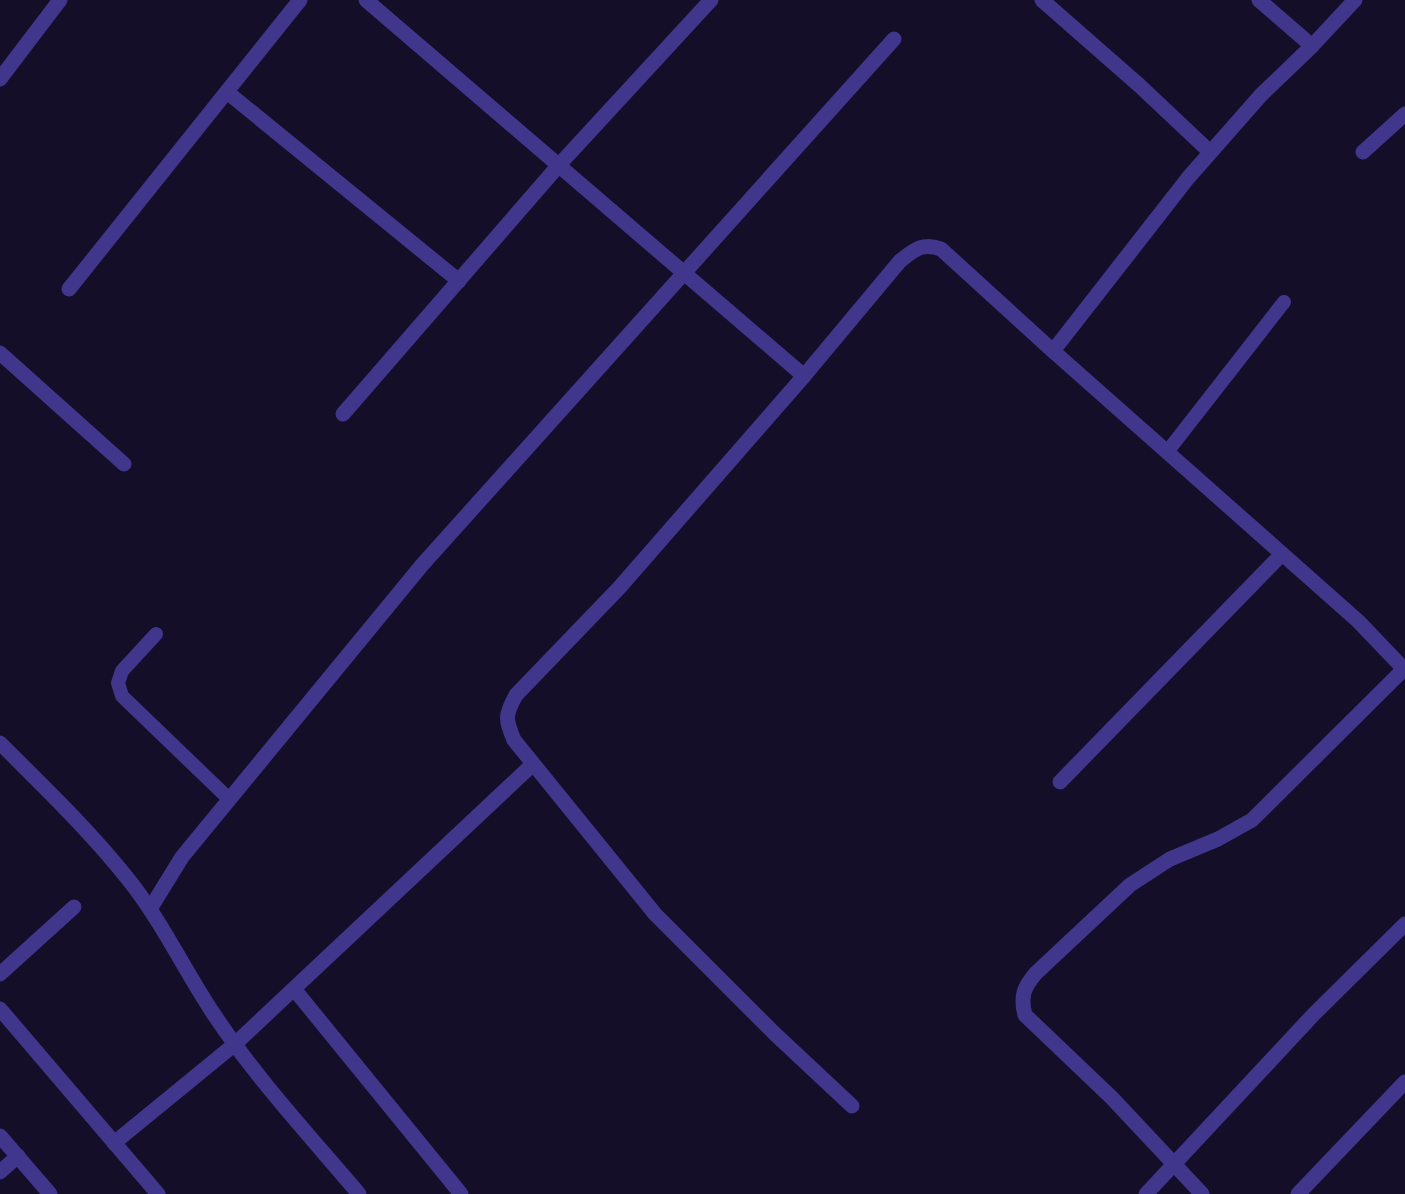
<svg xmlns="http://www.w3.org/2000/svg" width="1405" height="1194" font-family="Manrope,sans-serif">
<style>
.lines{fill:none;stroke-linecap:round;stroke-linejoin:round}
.service{stroke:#40368b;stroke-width:14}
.minor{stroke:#40368b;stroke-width:15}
</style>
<rect width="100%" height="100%" fill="#150e29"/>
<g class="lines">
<!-- service -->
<g class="service">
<polyline points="1167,452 1284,302"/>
<polyline points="156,634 122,671 118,683 122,696 229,799"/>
</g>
<!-- minor -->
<g class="minor">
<path d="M 366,0 L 804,376 L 900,261 C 914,250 922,242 941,249 L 1053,351 L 1358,621 L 1405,670"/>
<polyline points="1042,0 1140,86 1210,152"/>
<polyline points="1259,0 1312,46"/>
<polyline points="0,79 60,0"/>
<polyline points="227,92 459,281"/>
<polyline points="1363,152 1405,114"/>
<polyline points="69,289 300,0"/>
<polyline points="1053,351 1188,178 1261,95 1312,46 1355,0"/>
<polyline points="0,353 124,464"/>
<path d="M 804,376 L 619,588 L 516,695 C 505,715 505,719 514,740 L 655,914 L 774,1033 L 852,1106"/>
<polyline points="343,414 559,165 711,0"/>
<path d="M 0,743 C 44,787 89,830 128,879 C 161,920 184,969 213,1013 C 256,1078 309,1135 359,1194"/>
<polyline points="1060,782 1282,554"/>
<polyline points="150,909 182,857 422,565 894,39"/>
<polyline points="0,974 74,907"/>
<polyline points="294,989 461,1194"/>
<polyline points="0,1009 158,1194"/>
<polyline points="0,1136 50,1194"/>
<polyline points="114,1143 235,1044 533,764"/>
<polyline points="0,1172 18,1156"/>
<polyline points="1146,1194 1314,1014 1405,924"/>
<path d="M 1202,1194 L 1112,1098 L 1025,1015 C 1020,996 1024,987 1036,973 L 1130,885 L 1170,859 L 1218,839 L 1252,820 L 1405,668"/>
<polyline points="1298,1194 1405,1082"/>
</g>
</g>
</svg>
